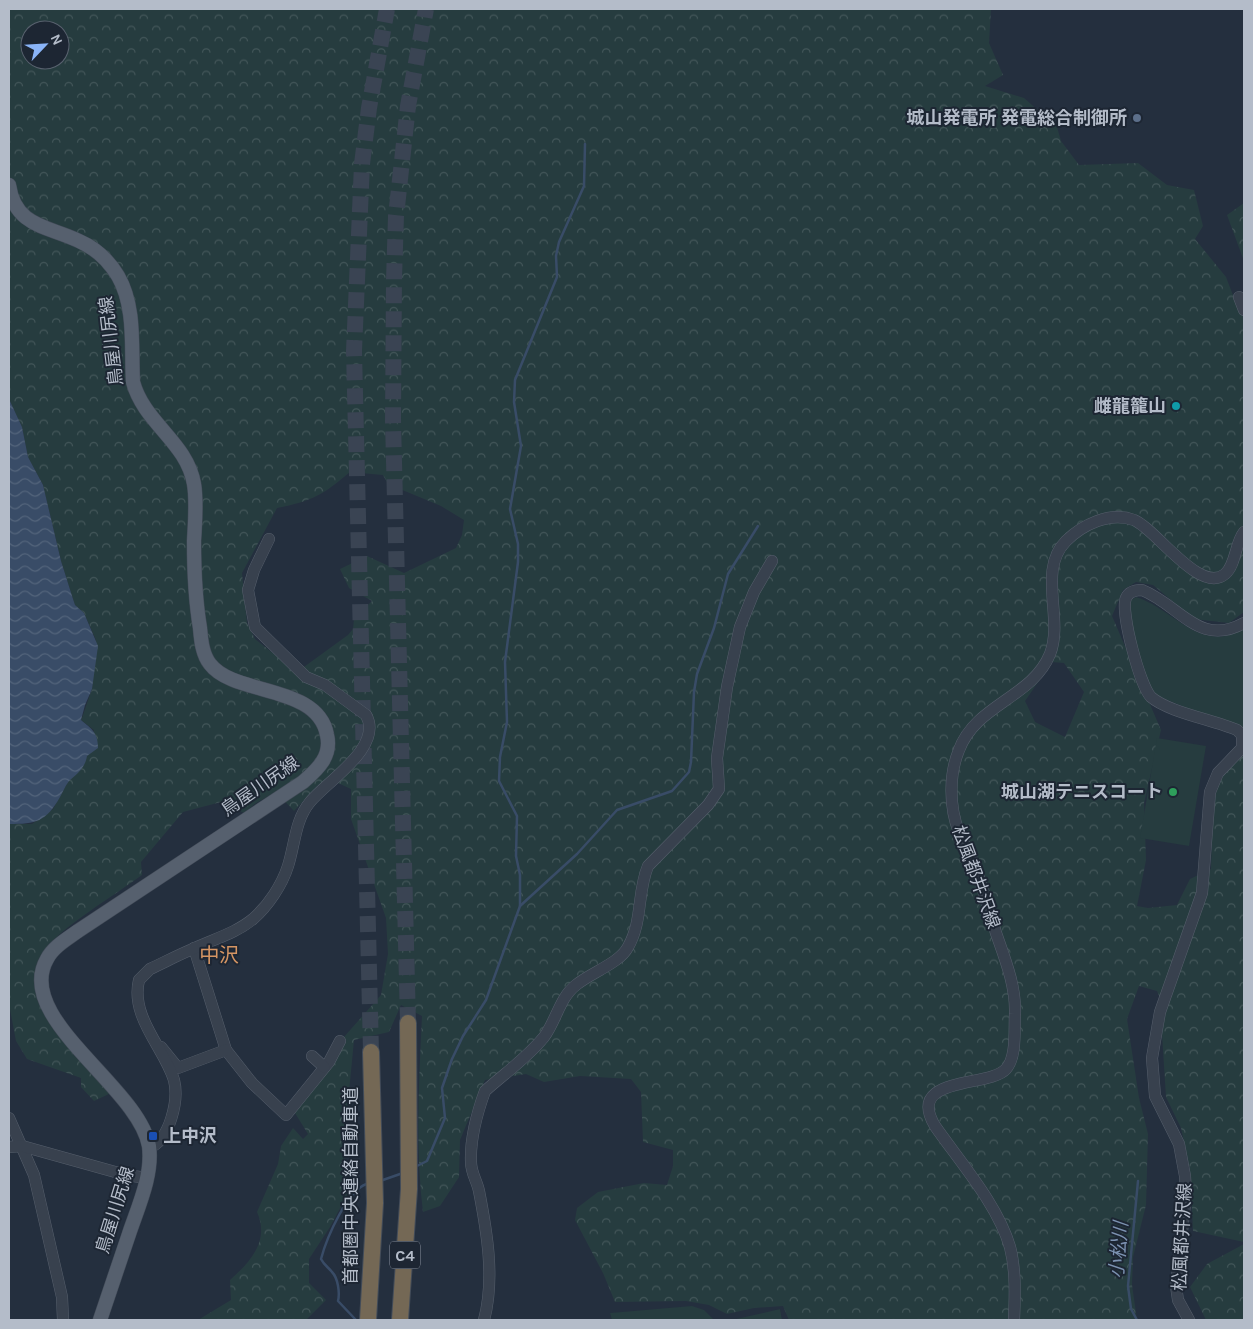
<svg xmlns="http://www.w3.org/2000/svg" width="1253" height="1329" font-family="Karla,'Noto Sans JP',sans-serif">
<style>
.forest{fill:url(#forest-crowns);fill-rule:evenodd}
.garden{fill:#263c3f}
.water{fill:url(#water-waves)}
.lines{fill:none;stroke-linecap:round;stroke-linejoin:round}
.stream{stroke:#394c67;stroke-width:2.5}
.highway-tunnel{stroke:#3a4453;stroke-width:16;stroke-dasharray:16 8;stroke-linecap:butt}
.minor-casing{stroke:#565f6c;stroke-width:12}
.major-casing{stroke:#414a57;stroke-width:15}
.highway-casing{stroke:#434c59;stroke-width:18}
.minor{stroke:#38414e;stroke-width:11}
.major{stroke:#56606e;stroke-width:14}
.highway{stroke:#746855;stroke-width:16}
.service-dot{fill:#5c6f8a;stroke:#1d2633;stroke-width:2}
.culture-dot{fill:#0f9aa8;stroke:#1d2633;stroke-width:2}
.leisure-dot{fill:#2e9e5b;stroke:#1d2633;stroke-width:2}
.transit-dot{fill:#1a4fb4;stroke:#1d2633;stroke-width:2}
.labels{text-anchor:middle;stroke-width:4;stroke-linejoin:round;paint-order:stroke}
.shield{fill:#1d2633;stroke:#878f9c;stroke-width:1}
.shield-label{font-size:16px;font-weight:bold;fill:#b4bcc9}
.poi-label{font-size:18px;font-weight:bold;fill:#b4bcc9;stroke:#1d2633;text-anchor:end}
.street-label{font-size:18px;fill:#b4bcc9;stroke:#1d2633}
.water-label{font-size:19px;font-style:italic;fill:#7c92b1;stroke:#1d2633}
.quarter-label{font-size:20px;fill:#d59563;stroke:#1d2633}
</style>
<defs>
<pattern id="forest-crowns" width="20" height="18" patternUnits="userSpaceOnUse" patternTransform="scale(1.25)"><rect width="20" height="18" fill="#263c3f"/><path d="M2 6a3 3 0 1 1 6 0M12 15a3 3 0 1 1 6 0" fill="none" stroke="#435659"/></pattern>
<pattern id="water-waves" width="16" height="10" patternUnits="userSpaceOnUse" patternTransform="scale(1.25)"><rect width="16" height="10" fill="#394c67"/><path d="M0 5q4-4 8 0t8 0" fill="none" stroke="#53647b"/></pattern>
</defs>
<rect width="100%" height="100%" fill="#242f3e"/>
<!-- forest -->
<g class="forest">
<path d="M 9,9 L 991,9 L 989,43 L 1003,75 L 985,86 L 1024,98 L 1057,127 L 1061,141 L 1079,165 L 1138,163 L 1167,185 L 1194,190 L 1203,226 L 1195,239 L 1226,277 L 1239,311 L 1244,318 L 1244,612 L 1229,623 L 1194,619 L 1153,585 L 1136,582 L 1123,590 L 1112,616 L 1161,730 L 1144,803 L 1146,860 L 1137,906 L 1148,908 L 1177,905 L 1190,879 L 1211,869 L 1213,809 L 1219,777 L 1244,754 L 1244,1242 L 1193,1231 L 1190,1169 L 1181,1128 L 1166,1097 L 1162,1034 L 1165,1009 L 1157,991 L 1139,986 L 1127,1019 L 1139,1098 L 1148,1134 L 1146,1205 L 1133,1257 L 1132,1285 L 1137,1320 L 789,1320 L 783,1306 L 754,1308 L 727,1314 L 709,1305 L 686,1301 L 615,1302 L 603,1273 L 575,1220 L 577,1208 L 598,1192 L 644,1183 L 667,1185 L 673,1166 L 673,1150 L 643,1142 L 641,1092 L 631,1079 L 580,1076 L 544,1082 L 526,1074 L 485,1080 L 460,1140 L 459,1177 L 440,1206 L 423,1212 C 415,1147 419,1082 422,1016 L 401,1005 L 389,1032 L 354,1040 L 343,1154 L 355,1180 L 330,1227 L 309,1259 L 309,1283 L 326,1300 L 306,1320 L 198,1320 L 231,1300 L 230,1280 C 250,1262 270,1241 257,1212 L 278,1164 L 281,1146 L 293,1128 L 303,1139 L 308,1134 L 295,1113 L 339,1053 L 344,1037 L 381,995 L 388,954 L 386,918 L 351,819 L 351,789 L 338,783 L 318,785 L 294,811 L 276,792 L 256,803 L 244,813 L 221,802 L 183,812 L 141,862 L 142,875 C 118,893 58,929 43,952 C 30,971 33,995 45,1013 C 64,1041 89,1067 111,1093 L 94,1101 L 81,1087 L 81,1078 L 27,1059 L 16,1041 L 9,1004 L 9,824 L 32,824 L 53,809 L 69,780 L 79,771 L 87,756 L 94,730 L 81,720 L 82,718 L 92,689 L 96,640 L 84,613 L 75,605 L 73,599 L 61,561 L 43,485 L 28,457 L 22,427 L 9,399 ZM 30,30 L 60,30 L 60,60 L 30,60 ZM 350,472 L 383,475 L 388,484 L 441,506 L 464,520 L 462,535 L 456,548 L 404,573 L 367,556 L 340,569 L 349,588 L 372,601 L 354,619 L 353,629 L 348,635 L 297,672 L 255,639 L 247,623 L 245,605 L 242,573 L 277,508 C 312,501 323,495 350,472 ZM 1052,662 L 1064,663 L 1084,692 L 1065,737 L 1035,722 L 1025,701 Z"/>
<polygon points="1244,203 1244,261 1227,215"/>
<polygon points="1244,1244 1244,1320 1206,1320 1190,1287 1207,1264"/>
</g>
<!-- garden -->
<g class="garden">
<path d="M 1136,597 C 1173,608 1201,656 1244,628 L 1244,733 L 1236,728 L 1155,695 L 1146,685 L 1127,603 Z"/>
<polygon points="1157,738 1206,746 1189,846 1140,838"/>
<polygon points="692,1306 704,1310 714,1320 612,1320 610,1313"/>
<polygon points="780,1309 782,1320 732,1320"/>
</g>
<!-- water -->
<path class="water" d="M 9,399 L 22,427 L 28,457 L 43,485 L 61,561 L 73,599 L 75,605 L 84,613 L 98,646 L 92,689 L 85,705 L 81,720 C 92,729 98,733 98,748 L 87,756 C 85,768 78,773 70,780 C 66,784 63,792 60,797 C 46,822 36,824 9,824 Z"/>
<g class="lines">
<!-- stream -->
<g class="stream">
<polyline points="520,906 520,875 516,856 517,816 499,781 500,757 507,722 505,662 518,562 518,544 510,509 521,446 514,402 515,380 557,277 556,256 559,242 584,186 585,144"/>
<polyline points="415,1167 427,1161 445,1118 442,1088 452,1059 463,1036 486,1000 520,906 577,854 617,810 672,791 689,772 691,762 694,692 697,674 714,628 728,574 758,526"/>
<polyline points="380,1181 403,1173"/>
<path d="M 356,1320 L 338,1301 C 340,1293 338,1278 332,1272 C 328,1267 324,1265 321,1259 C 326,1240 348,1186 370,1183"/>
<polyline points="1137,1320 1131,1309 1128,1286 1138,1181"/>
</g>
<!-- highway-tunnel -->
<g class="highway-tunnel">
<polyline points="408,1023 393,421 394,279 396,216 408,106 426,9"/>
<polyline points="371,1052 354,351 362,164 369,108 387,9"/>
</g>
<defs>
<g id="minor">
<polyline points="1239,297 1244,310"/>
<polyline points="194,948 226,1050 252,1083 286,1115 329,1062 340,1041"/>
<polyline points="161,1047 178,1068 226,1050"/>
<polyline points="312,1056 324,1067"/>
<polyline points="9,1118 34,1175 62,1297 63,1320"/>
<polyline points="9,1147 22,1146 126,1175 147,1178"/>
<path d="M 149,1148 C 170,1140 179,1100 174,1080 C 164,1048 130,1017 139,980 L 150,969 C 165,962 180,954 195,948 C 214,939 236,933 253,919 C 268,906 282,885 288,866 C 295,844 295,820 310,802 C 327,781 384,747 366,715 L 325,685 L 306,677 L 255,627 L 248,590 L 254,570 L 269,539"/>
<path d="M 484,1320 C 495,1279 487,1232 479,1191 C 477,1181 471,1173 471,1162 C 470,1138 477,1113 485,1091 C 505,1073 527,1058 544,1037 C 556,1021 560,997 576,985 C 590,973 620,963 628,947 C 643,921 637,892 648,866 L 708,805 L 719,789 L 717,758 L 727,687 L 740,627 L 754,592 L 772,561"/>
<path d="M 1014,1320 C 1015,1297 1016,1270 1010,1247 C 998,1205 960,1162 935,1126 C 905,1075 989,1088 1006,1069 C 1017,1057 1014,1029 1015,1014 C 1016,986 1005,959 996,933 C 989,910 983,888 975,866 C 970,854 963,844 959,832 C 949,807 949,774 959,750 C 976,704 1032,698 1050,654 C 1064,619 1037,570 1066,541 C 1082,525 1110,511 1134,520 C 1156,529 1200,595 1225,574 C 1236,565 1235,543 1244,532"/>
<path d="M 1189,1320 L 1178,1300 L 1176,1286 L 1186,1195 L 1185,1176 L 1179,1144 L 1155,1096 L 1152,1058 L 1160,1012 L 1202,893 L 1210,792 L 1218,773 L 1242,748 L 1242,735 L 1237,730 C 1214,720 1168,712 1151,697 C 1140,686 1120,611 1126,598 C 1129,591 1136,590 1142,590 C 1180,605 1199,648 1244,623"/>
</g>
<path id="major" d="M 9,185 C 15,227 48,226 79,241 C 95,248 109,261 118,276 C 136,307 131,348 133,382 C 144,423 187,442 194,484 C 197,502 195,522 194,541 C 194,570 195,598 200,628 C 201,639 202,654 210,664 C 234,696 318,684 327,735 C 332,756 318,769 303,782 L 78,931 C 67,939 53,947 47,959 C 13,1018 139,1087 149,1146 C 153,1175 138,1207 129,1234 C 119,1263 110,1291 100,1320"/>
<g id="highway">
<polyline points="368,1320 375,1203 371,1052"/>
<polyline points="400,1320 409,1189 408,1023"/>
</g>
</defs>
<!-- minor casing -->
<use href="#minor" class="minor-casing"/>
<!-- major casing -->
<use href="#major" class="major-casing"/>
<!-- highway casing -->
<use href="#highway" class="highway-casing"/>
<!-- minor -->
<use href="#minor" class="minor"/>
<!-- major -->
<use href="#major" class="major"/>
<!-- highway -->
<use href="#highway" class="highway"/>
</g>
<!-- markers -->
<circle class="service-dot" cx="1137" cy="118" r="5"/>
<circle class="culture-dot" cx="1176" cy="406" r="5"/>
<circle class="leisure-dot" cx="1173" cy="792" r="5"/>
<rect class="transit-dot" x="148" y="1131" width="10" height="10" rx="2.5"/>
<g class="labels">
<!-- shield labels -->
<rect class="shield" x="390" y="1241.5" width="30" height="27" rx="4"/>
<g class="shield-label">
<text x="405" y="1261">C4</text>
</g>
<!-- poi labels -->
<g class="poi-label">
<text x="1127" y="124">城山発電所 発電総合制御所</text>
<text x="1166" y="412">雌龍籠山</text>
<text x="1163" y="798">城山湖テニスコート</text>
<text x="163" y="1142" text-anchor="start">上中沢</text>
</g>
<!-- street labels -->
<g class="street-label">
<text transform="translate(111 341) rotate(-97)" y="6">鳥屋川尻線</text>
<text transform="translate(260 786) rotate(-35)" y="6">鳥屋川尻線</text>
<text transform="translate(976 877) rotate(70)" y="6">松風都井沢線</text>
<text transform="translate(351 1186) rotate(-90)" y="6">首都圏中央連絡自動車道</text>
<text transform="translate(115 1210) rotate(-73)" y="6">鳥屋川尻線</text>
<text transform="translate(1182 1237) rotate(-87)" y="6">松風都井沢線</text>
</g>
<!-- water labels -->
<g class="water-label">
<text transform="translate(1118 1250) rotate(-85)" y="7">小松川</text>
</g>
<!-- quarter labels -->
<g class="quarter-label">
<text x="219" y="962">中沢</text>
</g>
</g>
<!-- border -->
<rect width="1253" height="1329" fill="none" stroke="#b4bcc9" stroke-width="20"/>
<!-- north arrow -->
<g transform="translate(45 45) rotate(65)"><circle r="24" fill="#1d2633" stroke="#59626f"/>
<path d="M0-4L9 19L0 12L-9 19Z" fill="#8ab4f8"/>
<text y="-8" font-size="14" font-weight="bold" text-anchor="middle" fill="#b4bcc9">N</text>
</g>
</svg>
